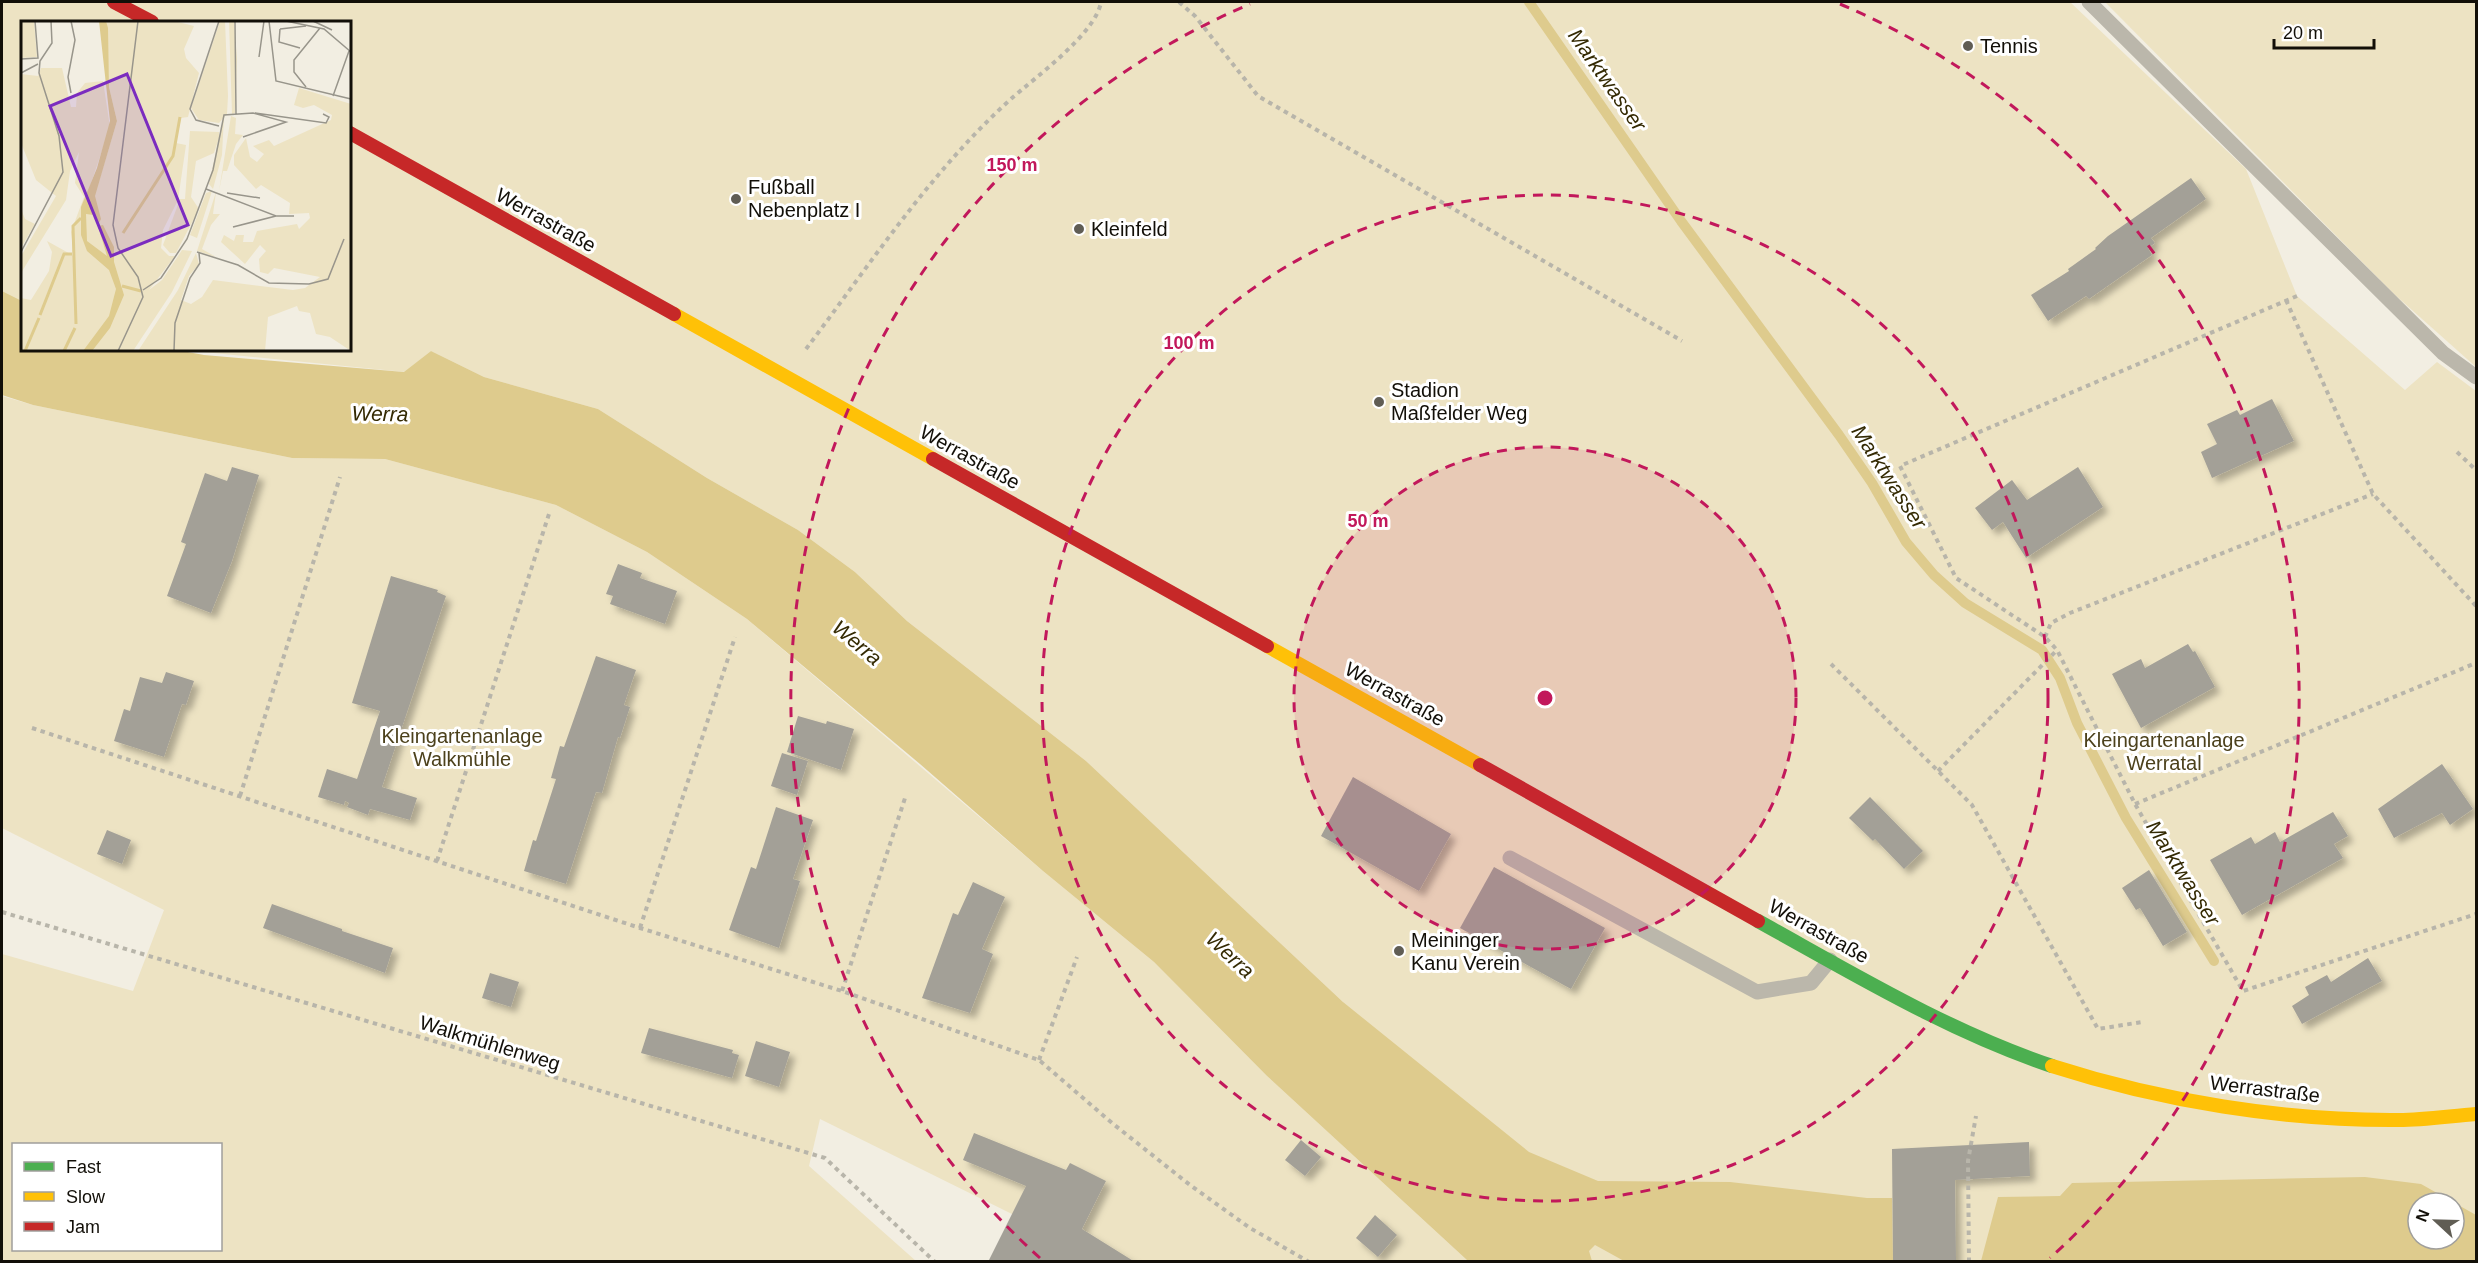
<svg xmlns="http://www.w3.org/2000/svg" width="2478" height="1263" font-family="Arial,sans-serif">
<style>
.green{fill:#ede3c3;fill-rule:evenodd}
.water{fill:#decb8d;fill-rule:evenodd}
.lines{fill:none;stroke-linecap:round;stroke-linejoin:round}
.stream{stroke:#decb8d;stroke-width:10}
.building{fill:#a3a097;filter:url(#shadow)}
.path{stroke:#b8b5aa;stroke-width:4;stroke-dasharray:4.5 4.5;stroke-linecap:butt}
.lane{stroke:#bbb7ab;stroke-width:15}
.fast{stroke:#4caf50;stroke-width:14}
.slow{stroke:#ffc107;stroke-width:14}
.jam{stroke:#c62828;stroke-width:14}
.ring{fill:none;stroke:#c2185b;stroke-width:3;stroke-dasharray:10 8}
.poi-dot{fill:#605d54;stroke:#fff;stroke-width:2}
.labels{text-anchor:middle;stroke-width:6;stroke-linejoin:round;paint-order:stroke}
.poi-label{font-size:20px;fill:#120f08;stroke:#fff;text-anchor:start}
.street-label{font-size:20px;fill:#120f08;stroke:#fff}
.park-label{font-size:20px;fill:#4c411c;stroke:#fff}
.water-label{font-size:21px;font-style:italic;fill:#342a03;stroke:#fff}
.inset-river{fill:none;stroke:#decb8d;stroke-width:3}
.inset-road{fill:none;stroke:#98958b;stroke-width:1.5}
.view{fill:#7b2cbf;fill-opacity:0.15;stroke:#7b2cbf;stroke-width:3}
.inset-edge{fill:none;stroke:#120f08;stroke-width:3}
.centre{fill:#c2185b;stroke:#fff;stroke-width:3}
.ring-label{font-size:18px;text-anchor:middle;font-weight:bold;fill:#c2185b;stroke:#fff;stroke-width:6;stroke-linejoin:round;paint-order:stroke}
</style>
<defs>
<filter id="shadow"><feDropShadow dx="5.5" dy="5.5" stdDeviation="3" flood-color="#0004"/></filter>
</defs>
<rect width="100%" height="100%" fill="#f2eee2"/>
<!-- green -->
<g class="green">
<path d="M 2,2 L 2070,2 L 2246,169 L 2297,296 L 2405,390 L 2437,362 L 2476,391 L 2476,1261 L 1483,1261 L 1343,1002 L 1086,761 L 907,621 L 855,572 L 798,530 L 707,478 L 598,409 L 484,377 L 431,351 L 405,372 L 184,350 L 350,350 L 350,22 L 22,22 L 22,301 L 2,291 ZM 2418,1203 L 2454,1203 L 2454,1239 L 2418,1239 Z"/>
<polygon points="2105,2 2476,2 2476,367 2394,294"/>
<path d="M 2,396 L 33,405 L 292,458 L 385,459 L 556,505 L 647,552 L 747,619 L 1043,871 L 1154,962 L 1267,1076 L 1468,1261 L 1101,1261 L 1099,1257 L 820,1119 L 809,1166 L 916,1261 L 2,1261 L 2,954 L 133,991 L 164,910 L 2,828 ZM 14,1144 L 220,1144 L 220,1250 L 14,1250 Z"/>
</g>
<!-- water -->
<g class="water">
<polygon points="2,291 22,301 22,350 177,350 204,355 404,372 431,351 484,377 598,409 707,478 798,530 855,572 907,621 1086,761 1343,1002 1529,1152 1598,1181 1730,1182 1867,1198 1892,1198 1893,1261 1624,1261 1595,1245 1589,1251 1592,1261 1468,1261 1267,1076 1154,962 1043,871 920,764 747,619 647,552 556,505 385,459 292,458 33,405 2,395"/>
<path d="M 2365,1177 L 2421,1184 L 2476,1215 L 2476,1261 L 1981,1261 L 1998,1197 L 2060,1196 L 2072,1183 ZM 2418,1203 L 2454,1203 L 2454,1239 L 2418,1239 Z"/>
</g>
<g class="lines">
<!-- stream -->
<polyline class="stream" points="1529,2 1681,221 1839,435 1872,483 1906,542 1934,575 1965,603 2042,650 2060,678 2077,723 2126,818 2214,961"/>
</g>
<!-- building -->
<g class="building">
<polygon points="2191,178 2206,199 2151,238 2155,243 2148,248 2152,255 2089,299 2086,296 2048,321 2031,295 2069,271 2068,269 2096,249 2095,248 2108,236"/>
<polygon points="2272,399 2294,441 2212,478 2201,452 2217,444 2207,424 2237,410 2240,415"/>
<polygon points="232,467 259,475 232,561 211,613 167,596 186,544 181,542 205,473 227,481"/>
<polygon points="2078,467 2103,507 2026,558 2003,522 1992,530 1975,508 2012,480 2027,500"/>
<polygon points="618,564 642,573 640,578 677,591 665,624 610,604 613,596 606,594"/>
<polygon points="391,576 438,590 437,592 446,596 382,787 417,798 410,820 370,809 368,815 347,807 349,803 345,801 344,805 318,797 327,769 357,779 380,711 352,703"/>
<polygon points="2188,644 2193,652 2195,651 2215,687 2141,728 2112,674 2141,659 2145,668"/>
<polygon points="596,656 636,670 624,705 630,707 620,738 618,737 602,793 596,792 566,884 524,871 533,840 536,841 556,779 551,778 560,746 564,747"/>
<polygon points="166,672 194,681 186,705 182,704 164,757 114,741 124,709 130,711 140,677 162,683"/>
<polygon points="798,716 826,724 827,721 854,729 841,770 787,752"/>
<polygon points="782,753 808,761 797,795 771,786"/>
<polygon points="2442,764 2473,809 2450,825 2442,813 2394,838 2378,809"/>
<polygon points="1353,777 1451,834 1419,891 1321,836"/>
<polygon points="1870,797 1923,851 1904,869 1875,839 1873,841 1849,818"/>
<polygon points="776,807 813,820 793,879 800,881 779,948 729,930 751,867 756,869"/>
<polygon points="2333,812 2348,836 2334,844 2343,858 2242,915 2210,860 2251,837 2255,844 2275,832 2280,842"/>
<polygon points="107,830 131,840 122,864 97,854"/>
<polygon points="1494,867 1605,928 1571,989 1460,928"/>
<polygon points="2149,870 2187,932 2163,946 2140,908 2136,910 2122,888"/>
<polygon points="973,882 1005,897 982,949 993,954 970,1013 922,998 953,913 958,915"/>
<polygon points="272,904 342,929 342,931 393,948 385,973 263,928"/>
<polygon points="2368,958 2382,981 2302,1024 2292,1006 2309,995 2305,987 2327,975 2331,982"/>
<polygon points="490,973 519,982 511,1007 482,998"/>
<polygon points="649,1028 733,1050 732,1053 739,1055 732,1078 641,1053"/>
<polygon points="756,1041 790,1052 779,1087 745,1076"/>
<polygon points="974,1133 1066,1170 1070,1163 1106,1181 1082,1229 1135,1262 988,1262 1026,1186 963,1160"/>
<polygon points="1301,1140 1321,1157 1305,1176 1285,1160"/>
<polygon points="2029,1142 2030,1176 1955,1180 1956,1261 1893,1262 1892,1149"/>
<polygon points="1375,1215 1397,1235 1378,1257 1356,1238"/>
</g>
<g class="lines">
<!-- path -->
<g class="path">
<polyline points="1179,2 1195,16 1258,96 1682,341"/>
<polyline points="2297,296 1900,466 1956,578 2045,637 2057,650 2135,804 2243,991 2476,914"/>
<polyline points="2286,300 2373,494 2476,606"/>
<path d="M 806,349 C 871,263 931,171 1012,98 C 1036,77 1096,33 1101,2"/>
<polyline points="2457,452 2476,470"/>
<polyline points="2045,637 2051,623 2070,613 2373,494"/>
<polyline points="1831,664 1972,805 2098,1029 2142,1022"/>
<polyline points="32,728 640,928 842,991 1039,1060 1112,1123 1190,1185 1250,1228 1309,1262"/>
<polyline points="1938,771 2057,650"/>
<polyline points="240,796 340,477"/>
<polyline points="2135,804 2476,663"/>
<polyline points="437,861 549,514"/>
<polyline points="2,912 825,1158 935,1262"/>
<polyline points="640,928 735,637"/>
<polyline points="842,991 906,795"/>
<polyline points="1039,1060 1077,957"/>
<polyline points="1969,1262 1968,1161 1976,1116"/>
</g>
<!-- lane -->
<g class="lane">
<polyline points="2089,2 2443,353 2476,377"/>
<polyline points="1510,858 1757,992 1811,983 1830,960"/>
</g>
<!-- fast -->
<path class="fast" d="M 1758,921 C 1854,974 1948,1031 2052,1066"/>
<!-- slow -->
<g class="slow">
<polyline points="674,314 933,459"/>
<polyline points="1267,646 1480,765"/>
<path d="M 2052,1066 C 2161,1101 2284,1121 2399,1120 C 2424,1120 2450,1116 2476,1114"/>
</g>
<!-- jam -->
<g class="jam">
<polyline points="114,2 152,22"/>
<polyline points="350,133 674,314"/>
<polyline points="933,459 1267,646"/>
<polyline points="1480,765 1758,921"/>
</g>
</g>
<!-- distance rings -->
<circle cx="1545" cy="698" r="251" fill="#c2185b" fill-opacity=".12"/>
<g class="ring">
<circle cx="1545" cy="698" r="251"/>
<circle cx="1545" cy="698" r="503"/>
<path d="M1040 1258A754 754 0 0 1 1250 4M1840 4A754 754 0 0 1 2050 1258"/>
</g>
<!-- markers -->
<g class="poi-dot">
<circle cx="1968" cy="46" r="6"/>
<circle cx="736" cy="199" r="6"/>
<circle cx="1079" cy="229" r="6"/>
<circle cx="1379" cy="402" r="6"/>
<circle cx="1399" cy="951" r="6"/>
</g>
<g class="labels">
<!-- poi labels -->
<g class="poi-label">
<text x="1980" y="53">Tennis</text>
<text x="748" y="194">Fußball<tspan x="748" dy="23">Nebenplatz I</tspan></text>
<text x="1091" y="236">Kleinfeld</text>
<text x="1391" y="397">Stadion<tspan x="1391" dy="23">Maßfelder Weg</tspan></text>
<text x="1411" y="947">Meininger<tspan x="1411" dy="23">Kanu Verein</tspan></text>
</g>
<!-- street labels -->
<g class="street-label">
<text transform="translate(546 220) rotate(29)" y="7">Werrastraße</text>
<text transform="translate(970 457) rotate(29)" y="7">Werrastraße</text>
<text transform="translate(1395 694) rotate(29)" y="7">Werrastraße</text>
<text transform="translate(1819 931) rotate(29)" y="7">Werrastraße</text>
<text transform="translate(490 1043) rotate(17)" y="7">Walkmühlenweg</text>
<text transform="translate(2265 1089) rotate(7)" y="7">Werrastraße</text>
</g>
<!-- park labels -->
<g class="park-label">
<text x="462" y="743">Kleingartenanlage<tspan x="462" dy="23">Walkmühle</tspan></text>
<text x="2164" y="747">Kleingartenanlage<tspan x="2164" dy="23">Werratal</tspan></text>
</g>
<!-- water labels -->
<g class="water-label">
<text transform="translate(1607 80) rotate(55)" y="7">Marktwasser</text>
<text transform="translate(380 414) rotate(1)" y="7">Werra</text>
<text transform="translate(1889 477) rotate(57)" y="7">Marktwasser</text>
<text transform="translate(857 643) rotate(40)" y="7">Werra</text>
<text transform="translate(2183 873) rotate(58)" y="7">Marktwasser</text>
<text transform="translate(1230 955) rotate(43)" y="7">Werra</text>
</g>
</g>
<!-- overview -->
<g transform="translate(21 21)">
<rect width="330" height="330" fill="#f2eee2"/>
<path d="M 0,0 L 13,0 L 16,36 L 0,37 ZM 85,0 L 153,0 L 173,5 L 163,28 L 165,37 L 178,52 L 167,96 L 160,97 L 155,122 L 165,124 L 157,179 L 142,209 L 140,227 L 148,235 L 154,235 L 128,269 L 141,259 L 161,229 L 171,230 L 151,271 L 112,330 L 0,330 L 0,277 L 10,279 L 28,250 L 31,231 L 26,220 L 53,235 L 50,211 L 63,176 L 54,162 L 58,131 L 49,150 L 45,179 L 0,252 L 0,235 L 35,175 L 15,159 L 0,122 L 0,53 L 17,55 L 20,47 L 41,47 L 50,86 L 55,86 L 56,72 L 64,62 L 82,60 L 89,106 L 66,174 L 78,160 L 96,100 L 88,66 ZM 199,0 L 204,0 L 207,75 L 206,93 L 198,102 L 178,99 L 170,87 ZM 208,0 L 213,0 L 216,38 L 214,92 L 211,93 ZM 278,67 L 330,83 L 330,330 L 309,316 L 295,313 L 289,292 L 278,290 L 276,285 L 247,296 L 244,330 L 117,330 L 157,269 L 175,232 L 178,243 L 168,255 L 160,279 L 170,283 L 181,276 L 192,259 L 272,269 L 284,267 L 299,256 L 253,247 L 247,253 L 239,251 L 238,238 L 245,230 L 239,224 L 224,243 L 200,221 L 203,214 L 213,220 L 215,214 L 223,214 L 222,221 L 232,221 L 236,210 L 276,203 L 278,208 L 289,197 L 288,192 L 268,193 L 269,182 L 240,164 L 235,168 L 213,144 L 213,134 L 225,117 L 229,136 L 236,141 L 243,133 L 232,125 L 248,119 L 253,125 L 310,99 L 311,94 L 293,84 L 282,87 L 273,84 ZM 203,95 L 201,134 L 192,168 L 188,163 ZM 210,95 L 215,97 L 214,113 L 222,114 L 215,123 L 206,150 L 202,150 L 198,170 ZM 169,110 L 198,111 L 198,117 L 193,132 L 175,140 L 170,176 L 178,188 L 155,232 L 149,232 L 142,224 L 159,178 L 164,178 ZM 191,170 L 176,217 L 169,214 L 185,172 ZM 195,171 L 192,193 L 199,193 L 190,204 L 181,228 L 195,236 L 176,230 ZM 0,188 L 4,198 L 14,203 L 0,227 Z" fill="#ede3c3"/>
<path d="M 78,0 L 85,0 L 87,7 L 88,66 L 96,100 L 74,175 L 80,198 L 77,204 L 73,194 L 65,193 L 66,220 L 86,235 L 77,205 L 82,204 L 93,226 L 93,241 L 103,274 L 89,307 L 71,330 L 62,330 L 88,295 L 95,268 L 88,249 L 66,230 L 60,214 L 60,186 L 76,147 L 89,100 Z" fill="#decb8d"/>
<path class="inset-river" d="M 102,212 L 152,135 L 159,96M 101,265 L 120,270M 19,294 L 43,233 L 51,233M 55,303 L 52,205 L 60,197M 4,330 L 18,297M 43,330 L 54,307"/>
<path class="inset-road" d="M 50,0 L 54,19 L 47,56 L 50,72M 214,0 L 215,93M 248,0 L 255,60 L 330,78M 265,0 L 303,8 L 330,31M 292,0 L 311,9M 259,8 L 258,21 L 279,27M 259,8 L 285,5M 238,36 L 243,0M 0,38 L 17,37 L 14,0M 0,52 L 17,43M 285,66 L 273,51 L 273,39 L 299,7M 312,75 L 328,30M 234,92 L 305,102 L 308,96 L 302,93M 198,105 L 175,99 L 169,88 L 198,0M 185,168 L 255,195 L 273,195M 206,172 L 239,177M 212,206 L 255,195M 0,231 L 42,151 L 38,115 L 18,52 L 19,40 L 31,22 L 30,0M 176,231 L 217,244 L 248,262 L 288,263 L 307,258 L 323,218M 122,269 L 140,257 L 166,218 L 192,149 L 203,94 L 232,92 L 265,101 L 222,116M 97,330 L 122,276 L 117,256 L 97,227 L 92,204 L 117,0M 153,330 L 154,302 L 169,257 L 179,242 L 178,232"/>
<path class="view" d="M 106,53 L 167,204 L 90,235 L 29,85 Z"/>
<rect width="330" height="330" class="inset-edge"/>
</g>
<circle cx="1545" cy="698" r="9" class="centre"/>
<g class="ring-label">
<text x="1012" y="171">150 m</text>
<text x="1189" y="349">100 m</text>
<text x="1368" y="527">50 m</text>
</g>
<!-- border -->
<rect width="2478" height="1263" fill="none" stroke="#120f08" stroke-width="6"/>
<!-- legend -->
<rect x="12" y="1143" width="210" height="108" fill="#ffffff" stroke="#a09f9c" stroke-width="1.5"/>
<rect x="24" y="1162" width="30" height="9" fill="#4caf50" stroke="#a09f9c" stroke-width="1.5"/>
<text x="66" y="1173" font-size="18" fill="#120f08">Fast</text>
<rect x="24" y="1192" width="30" height="9" fill="#ffc107" stroke="#a09f9c" stroke-width="1.5"/>
<text x="66" y="1203" font-size="18" fill="#120f08">Slow</text>
<rect x="24" y="1222" width="30" height="9" fill="#c62828" stroke="#a09f9c" stroke-width="1.5"/>
<text x="66" y="1233" font-size="18" fill="#120f08">Jam</text>
<!-- north arrow -->
<g transform="translate(2436 1221) rotate(292)"><circle r="28" fill="#ffffff" stroke="#a09f9c" stroke-width="1.5"/>
<path d="M0-4.5L10 22L0 15L-10 22Z" fill="#605d54"/>
<text y="-9" font-size="16" font-weight="bold" text-anchor="middle" fill="#120f08">N</text>
</g>
<!-- scale -->
<path d="M2274 39v9h100v-9" fill="none" stroke="#120f08" stroke-width="3"/>
<text x="2283" y="39" font-size="18" fill="#120f08" stroke="#ffffff" stroke-width="4.5" paint-order="stroke">20 m</text>
</svg>
